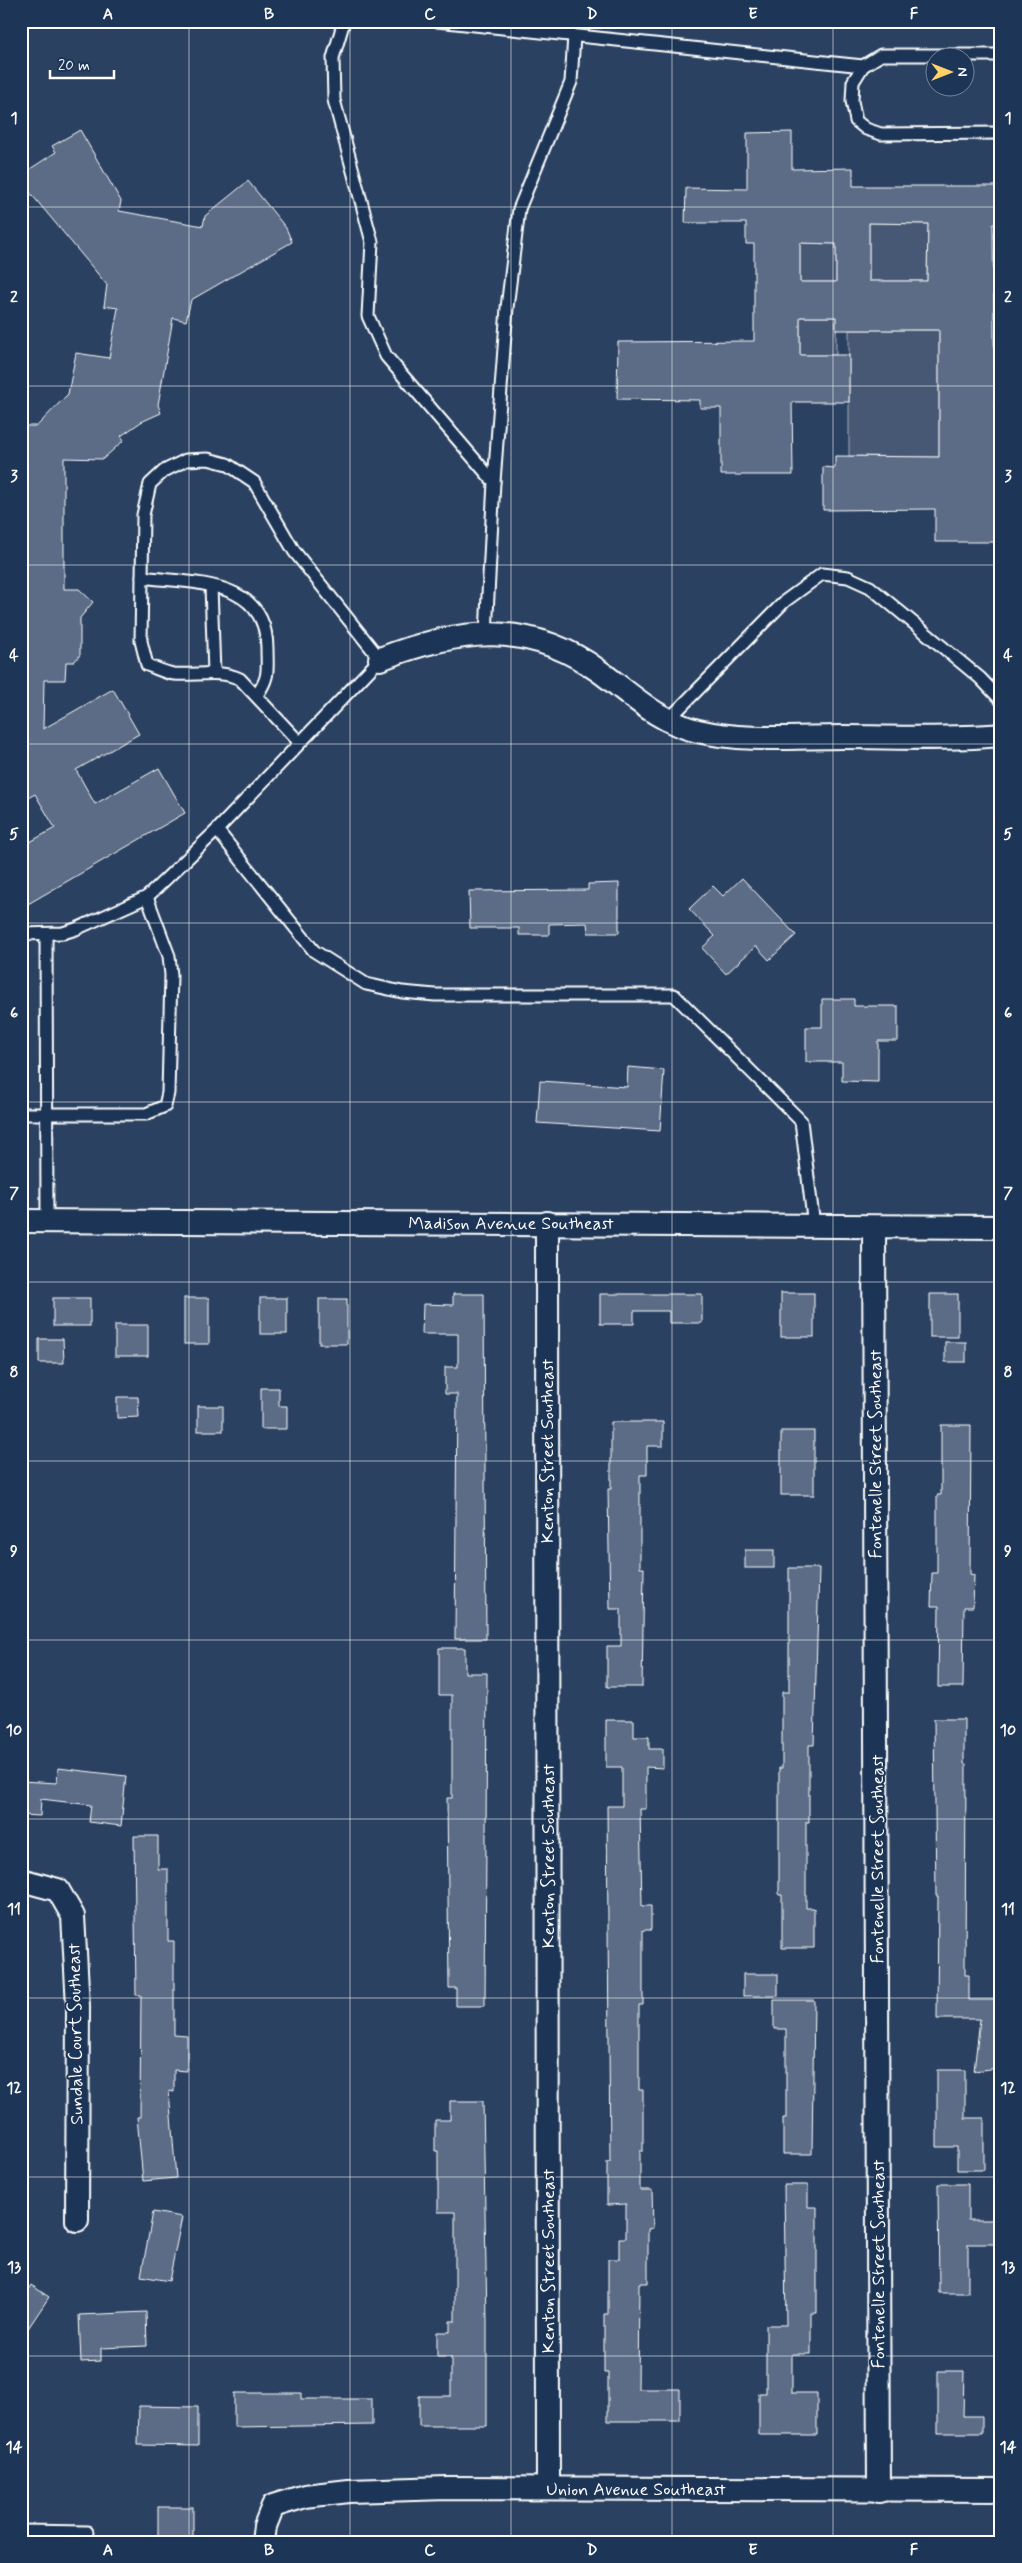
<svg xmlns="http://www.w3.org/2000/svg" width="1022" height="2563" font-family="Mynerve,sans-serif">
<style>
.green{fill:#465975;stroke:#a2acba}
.building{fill:#5b6c86;stroke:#fff;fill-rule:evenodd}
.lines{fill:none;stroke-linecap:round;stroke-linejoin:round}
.lane-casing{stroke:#fff;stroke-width:15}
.street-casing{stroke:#fff;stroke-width:26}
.lane{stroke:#1d3557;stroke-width:11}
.street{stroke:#1d3557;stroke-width:22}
.grid{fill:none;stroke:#fff;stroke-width:1;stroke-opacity:0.55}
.labels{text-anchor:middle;stroke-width:4;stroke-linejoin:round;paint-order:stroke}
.street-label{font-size:18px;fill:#fff;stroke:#1d3557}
.neatline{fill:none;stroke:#fff;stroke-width:2}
.grid-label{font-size:16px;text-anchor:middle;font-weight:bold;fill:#fff}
</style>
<rect width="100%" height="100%" fill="#2a4161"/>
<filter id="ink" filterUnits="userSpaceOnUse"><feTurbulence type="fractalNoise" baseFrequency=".02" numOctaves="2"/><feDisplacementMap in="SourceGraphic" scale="10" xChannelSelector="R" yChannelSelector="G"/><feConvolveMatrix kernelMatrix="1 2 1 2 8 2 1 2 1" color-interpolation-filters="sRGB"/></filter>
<g filter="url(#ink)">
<!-- green -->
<g class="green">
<polygon points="869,223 928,224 927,281 869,281"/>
<polygon points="800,243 836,244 836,282 800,282"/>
<rect x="800" y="317" width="36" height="38"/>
<polygon points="849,330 939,330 939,457 849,456"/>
</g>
<!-- building -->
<g class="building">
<polygon points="80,130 121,201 119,211 203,226 205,216 248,181 286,228 292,242 191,300 186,321 173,318 158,405 161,413 141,422 121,436 124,440 103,459 64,458 64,589 79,589 93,602 80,618 80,655 74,662 66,662 65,680 44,680 43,729 113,689 139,734 76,770 95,804 159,768 185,813 21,908 21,847 55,828 35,794 21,802 21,426 37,426 68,394 76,353 109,358 118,308 104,306 107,285 22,183 30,169 56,152 52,146"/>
<path d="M 792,132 L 792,169 L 853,168 L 853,186 L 1001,186 L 1001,224 L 993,224 L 995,425 L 1001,425 L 1001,542 L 935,542 L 935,509 L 823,510 L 823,467 L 835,468 L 835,456 L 939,457 L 939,330 L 836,330 L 836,317 L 800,317 L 800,355 L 849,355 L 849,402 L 792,402 L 793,475 L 721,475 L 721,408 L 700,408 L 700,400 L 617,399 L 618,342 L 754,341 L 754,244 L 746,244 L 746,223 L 685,223 L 686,188 L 747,189 L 747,133 ZM 869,223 L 928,224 L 927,281 L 869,281 ZM 800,243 L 836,244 L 836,282 L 800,282 Z"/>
<polygon points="742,878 796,935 769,960 756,946 726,974 702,948 715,936 689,909 713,886 723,896"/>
<polygon points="619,883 619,933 588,933 587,923 549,924 549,935 519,935 519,928 470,928 469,891 588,890 588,884"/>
<polygon points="822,999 854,999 854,1006 898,1006 898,1041 878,1041 878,1082 842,1081 842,1062 806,1062 806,1027 822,1027"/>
<polygon points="628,1067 664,1070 660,1131 537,1123 540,1081 627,1087"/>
<rect x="781" y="1293" width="33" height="44"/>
<polygon points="453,1294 484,1294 486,1639 455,1639 457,1394 445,1394 445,1367 458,1367 458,1334 422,1334 423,1304 453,1305"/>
<polygon points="600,1294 702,1294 702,1323 669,1323 669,1311 634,1311 634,1324 600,1324"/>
<rect x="930" y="1294" width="28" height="43"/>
<rect x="53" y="1298" width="37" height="28"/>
<rect x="184" y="1298" width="25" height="46"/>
<rect x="260" y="1298" width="27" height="36"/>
<rect x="319" y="1299" width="28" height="45"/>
<rect x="115" y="1325" width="33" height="31"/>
<polygon points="39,1339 63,1339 64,1363 39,1363"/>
<rect x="945" y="1342" width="21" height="20"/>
<polygon points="261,1388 279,1388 279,1406 287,1406 287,1429 261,1429"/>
<polygon points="117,1397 138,1397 139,1417 117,1418"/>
<rect x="198" y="1406" width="25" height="25"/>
<polygon points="611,1422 663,1422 663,1446 647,1446 647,1475 640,1475 640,1568 644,1568 642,1687 607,1687 607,1646 621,1646 621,1609 610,1609 608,1489 611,1489"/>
<polygon points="941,1425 971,1425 970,1574 974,1575 973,1607 964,1607 963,1687 938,1687 939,1606 931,1606 932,1573 937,1573 937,1495 941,1495"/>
<rect x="781" y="1431" width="33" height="64"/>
<rect x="745" y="1550" width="29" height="18"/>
<polygon points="789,1568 819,1568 814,1745 809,1745 809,1822 806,1822 806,1908 814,1908 814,1948 782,1948 782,1895 779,1895 779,1768 782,1768 782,1692 789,1692"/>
<polygon points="439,1648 465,1648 465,1673 487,1673 485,2006 456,2006 456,1988 449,1988 447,1798 452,1798 452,1695 439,1695"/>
<polygon points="934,1719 964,1719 964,1764 966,1764 965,1975 969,1975 969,2000 1001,2000 998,2068 974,2071 980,2019 937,2019 938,1896 936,1896"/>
<polygon points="606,1720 634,1720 634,1737 649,1737 649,1749 663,1749 663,1768 646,1767 646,1809 640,1809 642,1906 651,1906 651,1930 643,1930 643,2005 639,2005 639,2090 643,2090 643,2151 640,2151 640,2190 652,2190 653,2228 648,2229 648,2283 639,2283 638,2389 680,2389 680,2421 608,2421 608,2373 604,2373 604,2314 608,2314 608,2259 619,2259 619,2238 626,2238 626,2204 607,2205 607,2162 610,2162 607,1806 622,1806 622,1767 606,1767"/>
<polygon points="58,1768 126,1776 121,1826 89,1822 91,1805 41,1799 40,1816 21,1815 21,1781 57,1783"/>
<polygon points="134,1836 158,1836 158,1869 168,1869 168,1941 174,1941 174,2035 187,2036 187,2071 174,2070 174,2092 169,2091 176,2178 143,2181 137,2117 140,2117 141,1995 136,1995"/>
<rect x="743" y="1974" width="35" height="22"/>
<polygon points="774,2000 814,2000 812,2154 783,2154 783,2118 786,2118 786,2029 774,2029"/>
<polygon points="937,2070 965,2070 965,2118 984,2118 984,2170 957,2170 957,2147 937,2147"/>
<polygon points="450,2101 483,2101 487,2321 487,2426 419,2426 419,2396 451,2396 451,2357 437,2357 437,2332 450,2332 450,2321 455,2321 455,2212 438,2212 438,2151 435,2151 435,2120 450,2120"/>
<polygon points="938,2184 968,2184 968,2220 1001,2220 1001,2244 968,2244 968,2293 939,2293"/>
<polygon points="784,2185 808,2185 808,2207 817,2207 817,2313 811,2313 811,2354 792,2354 792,2393 817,2393 817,2435 759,2435 759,2393 766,2393 766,2325 786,2325"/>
<polygon points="153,2212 182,2217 169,2281 141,2276"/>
<polygon points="31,2285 49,2297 21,2339 21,2301"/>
<polygon points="146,2312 147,2346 101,2348 101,2361 81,2362 79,2315"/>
<polygon points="938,2371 964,2371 963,2416 982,2416 982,2433 938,2433"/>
<polygon points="234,2393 301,2393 301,2399 372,2399 372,2425 234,2427"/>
<polygon points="139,2406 198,2407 198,2446 138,2445"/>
<rect x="158" y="2507" width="35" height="35"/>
</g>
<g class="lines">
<defs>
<g id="lane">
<polyline points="344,21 333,58 334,100 372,242 368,316 386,356 494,482 486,633"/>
<polyline points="437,21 863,66"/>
<polyline points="1001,55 881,55 863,66 853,82 852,101 856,121 866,129 881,134 1001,133"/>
<polyline points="494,482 507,308 519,209 571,82 574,36"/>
<path d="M 142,577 C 194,584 266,578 267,648 C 267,670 270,676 257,695"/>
<polyline points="211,586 214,673"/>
<polyline points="668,720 785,601 822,574 848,577 870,587 980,678 1001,700"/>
<polyline points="217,830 314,951 366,984 402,992 435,995 674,995 801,1121 814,1226"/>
<path d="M 21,934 L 63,933 L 76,929 L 147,897 L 217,830 L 380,659 L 294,551 L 254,482 L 227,464 L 208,459 L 186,460 L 164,471 L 150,484 L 143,515 L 141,641 L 147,665 C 156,668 165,673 174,674 C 197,676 219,669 240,679 L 300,743"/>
<polyline points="46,934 47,1220"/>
<polyline points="21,1114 146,1114 165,1106 168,1093 171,975 169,956 147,897"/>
<polyline points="21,2531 87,2532"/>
</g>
<g id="street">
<path d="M 380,659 C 457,629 528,619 599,671 C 631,694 658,722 698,731 C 744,742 795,737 842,737 C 894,737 948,740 1001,735"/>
<polyline points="21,1221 1001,1227"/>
<polyline points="547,1223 548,2488"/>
<polyline points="874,1227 879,2491"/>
<polyline points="21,1880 58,1890 73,1916 78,2006 77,2220"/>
<polyline points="263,2542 265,2526 273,2506 305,2496 349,2491 447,2488 1001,2490"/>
</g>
</defs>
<!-- lane casing -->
<use href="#lane" class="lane-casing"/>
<!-- street casing -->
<use href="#street" class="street-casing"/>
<!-- lane -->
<use href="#lane" class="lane"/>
<!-- street -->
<use href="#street" class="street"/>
</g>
</g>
<!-- grid -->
<path class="grid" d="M 189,21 L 189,2542M 350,21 L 350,2542M 511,21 L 511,2542M 672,21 L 672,2542M 833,21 L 833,2542M 21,207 L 1001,207M 21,386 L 1001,386M 21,565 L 1001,565M 21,744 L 1001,744M 21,923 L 1001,923M 21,1102 L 1001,1102M 21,1282 L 1001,1282M 21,1461 L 1001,1461M 21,1640 L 1001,1640M 21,1819 L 1001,1819M 21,1998 L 1001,1998M 21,2177 L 1001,2177M 21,2356 L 1001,2356"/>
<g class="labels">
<!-- street labels -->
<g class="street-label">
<text x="511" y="1229">Madison Avenue Southeast</text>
<text transform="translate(547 1451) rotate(-90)" y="6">Kenton Street Southeast</text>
<text transform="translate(875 1454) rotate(-90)" y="6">Fontenelle Street Southeast</text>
<text transform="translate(548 1856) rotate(-90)" y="6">Kenton Street Southeast</text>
<text transform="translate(877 1859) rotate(-90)" y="6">Fontenelle Street Southeast</text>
<text transform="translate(75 2034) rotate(-91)" y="6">Sundale Court Southeast</text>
<text transform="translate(548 2261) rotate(-90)" y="6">Kenton Street Southeast</text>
<text transform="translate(878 2264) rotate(-90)" y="6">Fontenelle Street Southeast</text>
<text x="636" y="2495">Union Avenue Southeast</text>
</g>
</g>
<!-- margin -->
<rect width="1022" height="2563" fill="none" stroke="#1d3557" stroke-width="55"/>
<!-- north arrow -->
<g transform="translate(950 72) rotate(90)"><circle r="24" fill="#1d3557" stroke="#77869a"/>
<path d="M0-4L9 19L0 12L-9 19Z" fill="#ffd166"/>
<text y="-8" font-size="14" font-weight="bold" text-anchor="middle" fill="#ffffff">N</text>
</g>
<!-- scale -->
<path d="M50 70v8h64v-8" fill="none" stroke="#ffffff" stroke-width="2.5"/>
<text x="58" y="70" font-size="15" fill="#ffffff" stroke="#1d3557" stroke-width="4" paint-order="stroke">20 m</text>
<rect x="28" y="28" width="966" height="2508" class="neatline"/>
<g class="grid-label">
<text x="108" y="19">A</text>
<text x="269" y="19">B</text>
<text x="430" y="19">C</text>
<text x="592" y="19">D</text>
<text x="753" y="19">E</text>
<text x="914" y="19">F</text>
<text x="14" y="123">1</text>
<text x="1008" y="123">1</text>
<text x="14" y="302">2</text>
<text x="1008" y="302">2</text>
<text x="14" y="481">3</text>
<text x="1008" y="481">3</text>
<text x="14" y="660">4</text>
<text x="1008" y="660">4</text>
<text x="14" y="839">5</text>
<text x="1008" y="839">5</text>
<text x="14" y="1018">6</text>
<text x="1008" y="1018">6</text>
<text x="14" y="1198">7</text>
<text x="1008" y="1198">7</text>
<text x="14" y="1377">8</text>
<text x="1008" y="1377">8</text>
<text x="14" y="1556">9</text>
<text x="1008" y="1556">9</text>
<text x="14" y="1735">10</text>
<text x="1008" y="1735">10</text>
<text x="14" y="1914">11</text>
<text x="1008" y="1914">11</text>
<text x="14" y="2093">12</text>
<text x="1008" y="2093">12</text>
<text x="14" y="2272">13</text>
<text x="1008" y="2272">13</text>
<text x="14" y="2452">14</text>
<text x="1008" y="2452">14</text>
<text x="108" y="2555">A</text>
<text x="269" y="2555">B</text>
<text x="430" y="2555">C</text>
<text x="592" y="2555">D</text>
<text x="753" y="2555">E</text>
<text x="914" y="2555">F</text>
</g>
</svg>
